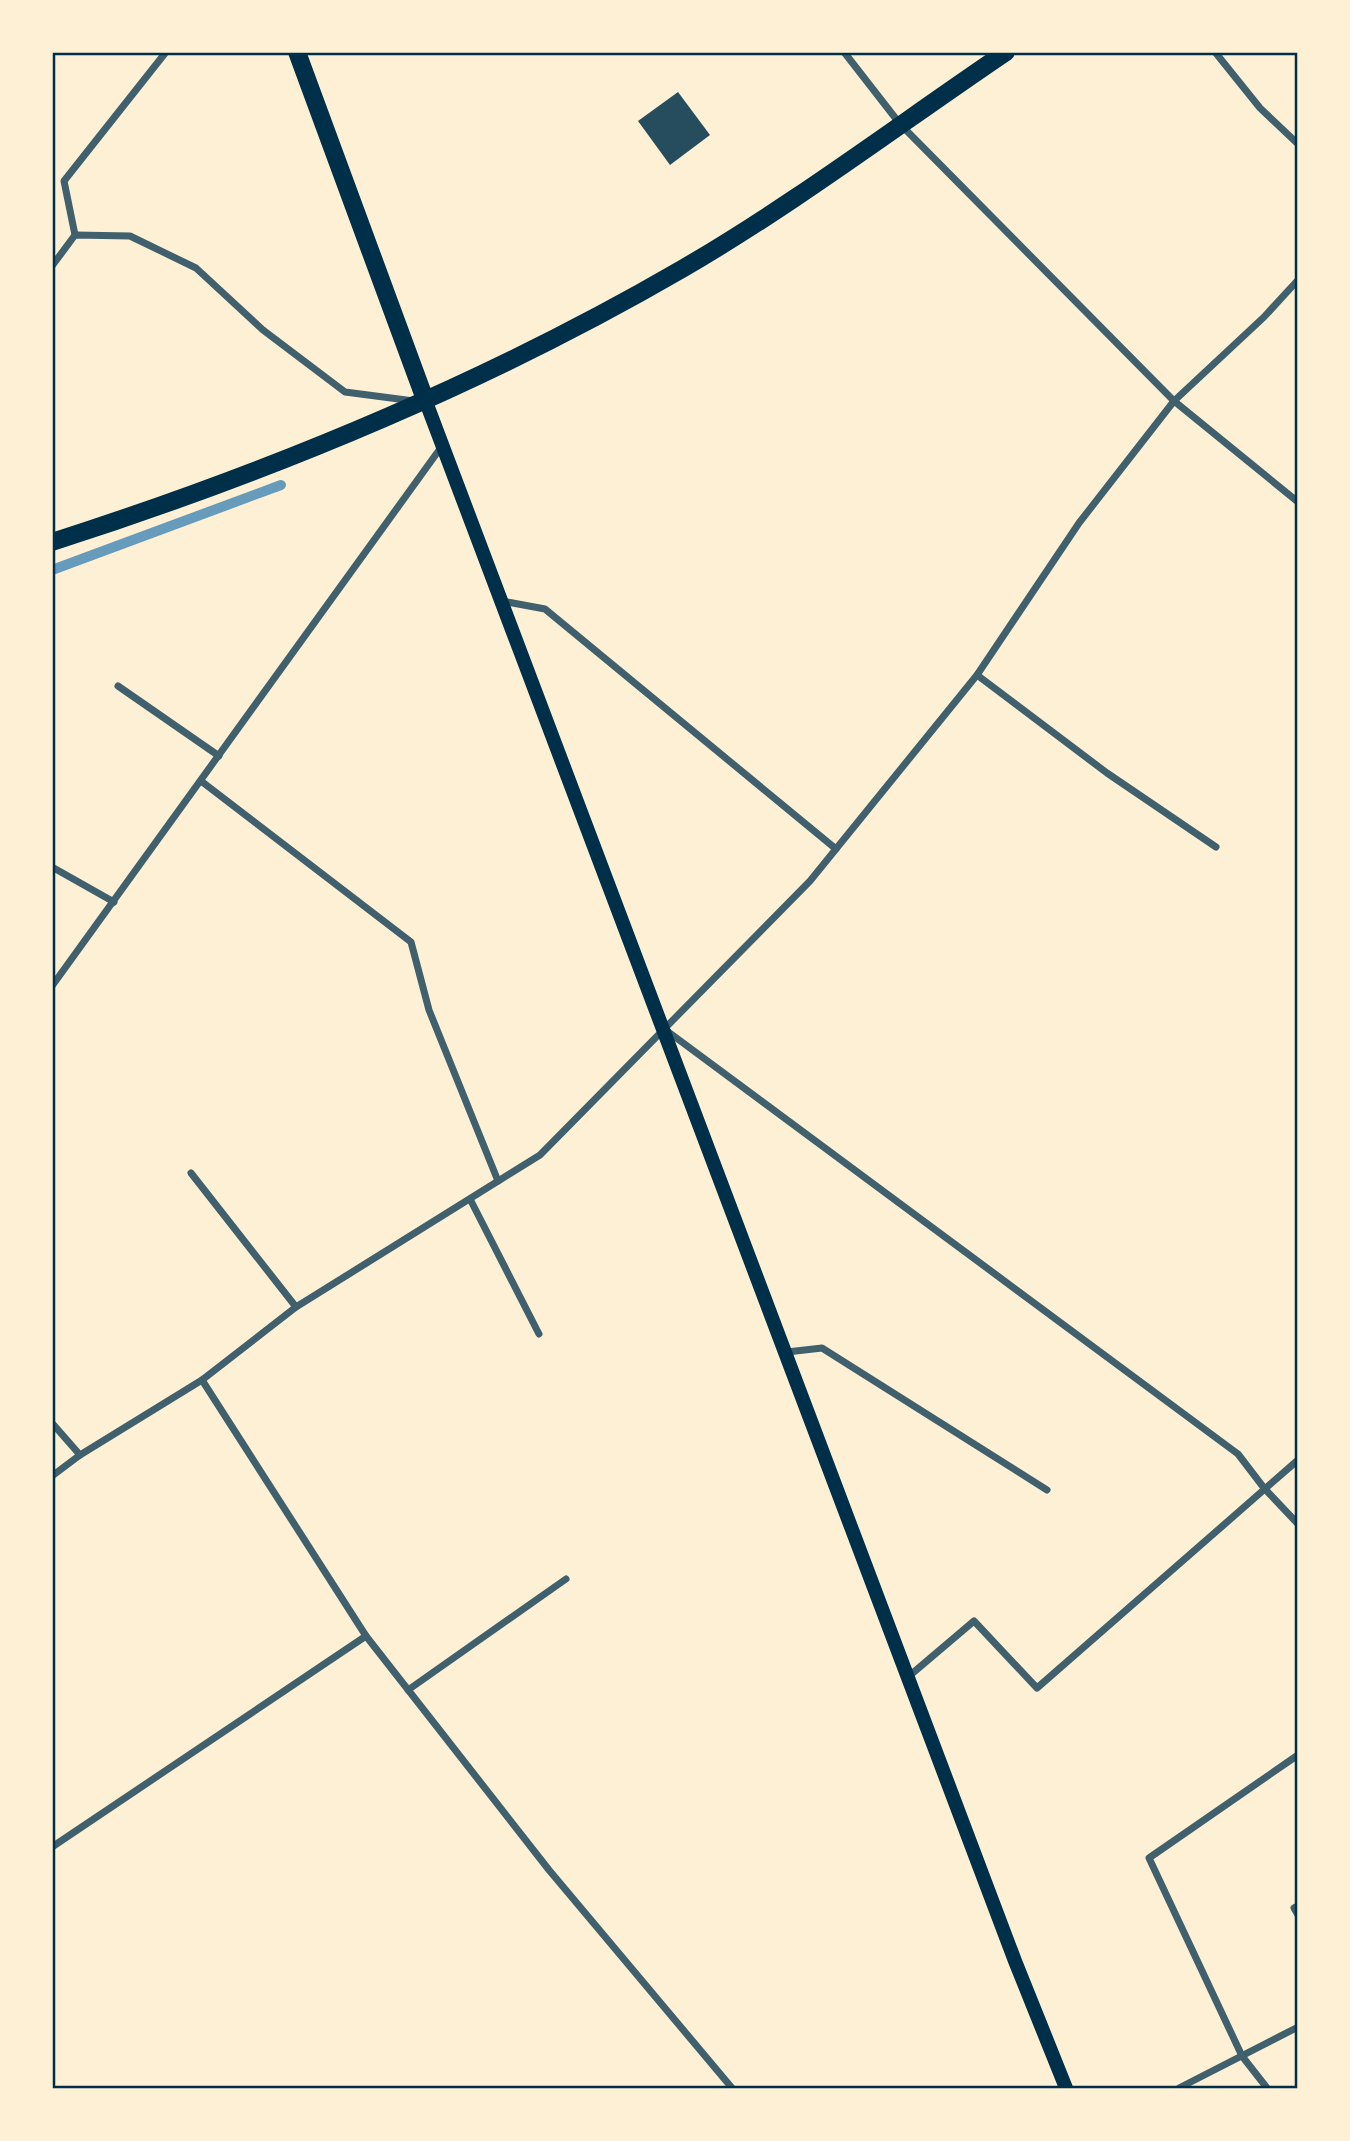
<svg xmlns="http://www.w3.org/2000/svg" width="1350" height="2141" font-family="'Exo 2',sans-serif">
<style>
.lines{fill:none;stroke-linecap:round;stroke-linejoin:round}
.stream{stroke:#669bbc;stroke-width:10}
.building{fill:#264d5e}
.minor{stroke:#3f606c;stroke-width:7}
.secondary{stroke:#003049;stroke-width:14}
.primary{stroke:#003049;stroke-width:18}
.neatline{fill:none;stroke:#003049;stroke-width:2.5}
</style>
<rect width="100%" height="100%" fill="#fdf0d5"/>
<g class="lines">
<!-- stream -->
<polyline class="stream" points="52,570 281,485"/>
</g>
<!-- building -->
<polygon class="building" points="678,92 710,135 670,165 638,121"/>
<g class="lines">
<!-- minor -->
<g class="minor">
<polyline points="844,52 900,124 1174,401 1298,502"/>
<polyline points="1215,52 1260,108 1298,144"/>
<polyline points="75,235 64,181 166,52"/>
<polyline points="52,266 75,235 130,236 196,268 263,330 345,392 414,401"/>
<polyline points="502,601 545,609 836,849"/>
<polyline points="977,675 1107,773 1216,847"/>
<polyline points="118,686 219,756"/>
<polyline points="201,781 411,942 429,1010 498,1181"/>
<polyline points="52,867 114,902"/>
<polyline points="52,986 442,446"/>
<polyline points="667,1031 1238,1454 1264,1488 1298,1524"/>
<polyline points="191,1173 296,1307"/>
<polyline points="470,1199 539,1334"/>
<polyline points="787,1352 822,1348 1047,1490"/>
<polyline points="202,1380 366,1636 549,1870 732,2088"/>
<polyline points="52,1423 80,1455 202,1380 296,1307 540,1155 810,881 977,675 1079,523 1174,401 1264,317 1298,280"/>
<polyline points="52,1476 80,1455"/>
<polyline points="908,1677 974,1621 1037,1688 1298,1460"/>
<polyline points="408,1690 566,1579"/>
<polyline points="52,1847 366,1636"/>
<polyline points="1298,1906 1294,1908 1298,1915"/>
<polyline points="1179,2088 1298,2027"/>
<polyline points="1267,2088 1242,2056 1149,1858 1298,1755"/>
</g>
<!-- secondary -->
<polyline class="secondary" points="426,402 1015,1961 1066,2088"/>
<!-- primary -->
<g class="primary">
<polyline points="297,52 426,402"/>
<path d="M 52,542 C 270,472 484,384 682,269 C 794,204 898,125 1006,52"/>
</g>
</g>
<!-- border -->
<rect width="1350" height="2141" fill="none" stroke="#fdf0d5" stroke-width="108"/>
<rect x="54" y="54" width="1242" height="2033" class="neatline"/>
</svg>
